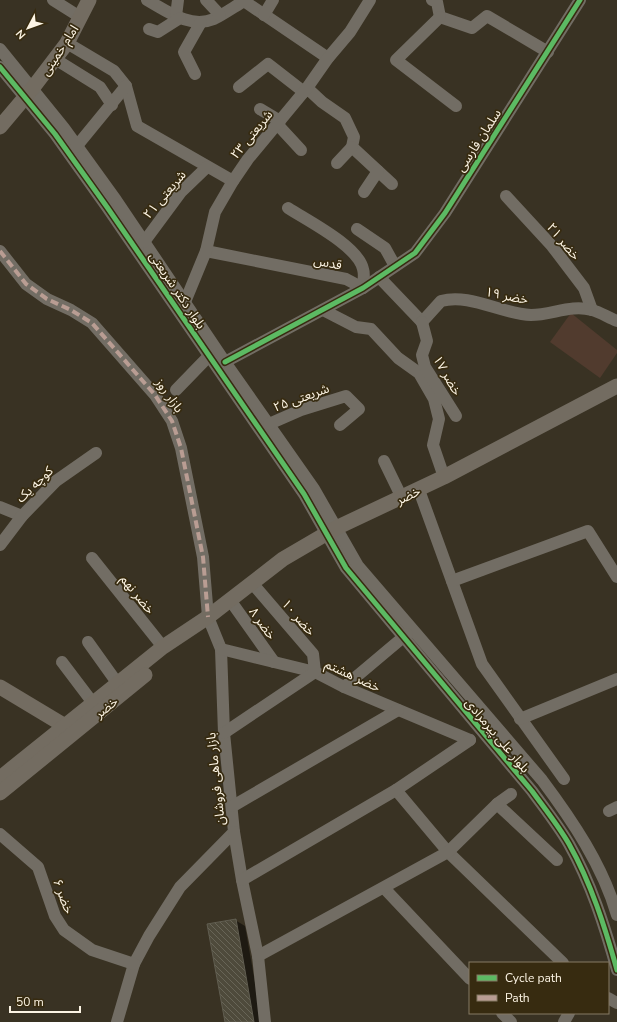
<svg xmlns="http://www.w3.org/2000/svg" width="617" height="1022" font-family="'Nunito Sans','Noto Sans Arabic',sans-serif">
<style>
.garden{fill:#513b2e}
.shadow{fill:#0007}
.building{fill:url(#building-back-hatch);stroke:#605d50}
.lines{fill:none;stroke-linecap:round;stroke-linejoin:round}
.minor{stroke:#726d64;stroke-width:12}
.major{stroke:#736c61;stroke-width:15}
.quiet{stroke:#b99d93;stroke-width:4;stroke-dasharray:8 4;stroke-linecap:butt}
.cycleway-casing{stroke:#372b10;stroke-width:8}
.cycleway{stroke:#5cba63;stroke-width:5}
.labels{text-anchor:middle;stroke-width:3.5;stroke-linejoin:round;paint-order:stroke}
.street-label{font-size:13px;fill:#fcf4e4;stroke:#372b10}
</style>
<defs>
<pattern id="building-back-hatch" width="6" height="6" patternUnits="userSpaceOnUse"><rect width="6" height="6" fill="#4e4a3b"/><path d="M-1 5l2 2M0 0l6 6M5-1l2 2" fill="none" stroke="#686557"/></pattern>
</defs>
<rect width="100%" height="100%" fill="#393223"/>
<!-- garden -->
<polygon class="garden" points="571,313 617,350 617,353 600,378 550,342"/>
<!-- shadow -->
<polygon class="shadow" points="235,920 245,926 262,1022 226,1022"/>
<!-- building -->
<polygon class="building" points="236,919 254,1022 225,1022 207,924"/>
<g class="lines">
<!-- minor -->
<g class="minor">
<polyline points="53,0 80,17"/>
<path d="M 147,0 C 167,11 190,29 214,19 C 224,14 234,7 244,1 L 328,58"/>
<polyline points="206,0 220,15"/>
<polyline points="432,0 437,2 440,17 472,28 487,16 548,52"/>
<polyline points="264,15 273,0"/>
<polyline points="176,16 178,0"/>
<polyline points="440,17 396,60 456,106"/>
<polyline points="149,29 158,32 180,18"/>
<polyline points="67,43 114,71 126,86 137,126 233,181"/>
<path d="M 0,49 L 64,128 L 116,200 L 225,362 L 314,489 L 358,566 L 542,780 C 572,820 603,866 617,915"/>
<polyline points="55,59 100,87 112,105"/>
<path d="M 0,67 L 55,134 L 107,207 L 304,494 L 346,568 L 532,791 C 545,809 558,825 569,844 C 591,883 605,927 617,970"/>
<polyline points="195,74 184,52 201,22"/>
<polyline points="239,87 268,64 304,92"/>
<polyline points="307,88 322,102 345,118 354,137 352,147 392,184"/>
<polyline points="260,109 280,121"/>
<polyline points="277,124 301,150"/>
<polyline points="76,147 126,86"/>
<polyline points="337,163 352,147"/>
<polyline points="364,192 378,171"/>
<polyline points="506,196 552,246 584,288 592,310"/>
<path d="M 288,208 C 308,221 358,246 363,269 C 365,275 363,282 363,288"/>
<polyline points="357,229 385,248 395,266"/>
<polyline points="144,242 181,192 207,167"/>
<polyline points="0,251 26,284 47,299 71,310 92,323 155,395 172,421 181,448 203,557 208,617 221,649 224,733 234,832 180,887 149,936 134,964 117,1022"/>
<polyline points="206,251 346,279 363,288"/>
<polyline points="379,277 422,322"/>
<polyline points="185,302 206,251 215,212 233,181 248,159 307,88 328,58 350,32 370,0"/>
<polyline points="323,310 356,327 371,329 398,358 419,373 434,399 439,419 433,445 444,477"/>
<path d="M 422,322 L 441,301 C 470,293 501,314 531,315 C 552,315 571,304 592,310 C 600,312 609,318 617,321"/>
<polyline points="422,322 427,341 422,355 425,367 456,416"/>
<polyline points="225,362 363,288 415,253 445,213 580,0"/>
<polyline points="176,390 209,356"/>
<polyline points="269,424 301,410 346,396 359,409 340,425"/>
<polyline points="384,461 402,498"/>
<polyline points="419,490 482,664 564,779"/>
<polyline points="0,507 22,516"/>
<polyline points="0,545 22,516 56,481 96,453"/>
<polyline points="92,558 163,647"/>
<polyline points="452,581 588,531 617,577"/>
<polyline points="230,600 274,662"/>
<polyline points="88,642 118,684"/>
<polyline points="221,649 315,672 344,687 470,740"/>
<polyline points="62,662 93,703"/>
<polyline points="344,687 407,634"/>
<polyline points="520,719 617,679"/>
<polyline points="224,733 315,672 313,654 252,583"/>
<polyline points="396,790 448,852 563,963"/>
<polyline points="497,804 557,860"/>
<polyline points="233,806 398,710"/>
<polyline points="609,811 617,807"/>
<polyline points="234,832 242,880 258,956 265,1022"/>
<polyline points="0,834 38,867 55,916 64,930 92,950 134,964"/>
<polyline points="242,880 396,790 470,740"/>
<polyline points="384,888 470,979"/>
<polyline points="258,956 448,852 497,804 511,794"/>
<polyline points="608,998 617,1003"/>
<polyline points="502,1013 511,1022"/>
<polyline points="564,1022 569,1013"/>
</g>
<!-- major -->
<g class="major">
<polyline points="0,127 32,89 67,43 89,0"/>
<polyline points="0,687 65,726 71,733"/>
<polyline points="0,778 163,647 208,617 283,559 336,528 444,477 617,386"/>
<polyline points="0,793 145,675"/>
</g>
<!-- quiet -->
<polyline class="quiet" points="0,251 26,284 47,299 71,310 92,323 155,395 172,421 181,448 203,557 208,617"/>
<defs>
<g id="cycleway">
<path d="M 0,67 L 55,134 L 107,207 L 304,494 L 346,568 L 532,791 C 545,809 558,825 569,844 C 591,883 605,927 617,970"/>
<polyline points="225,362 363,288 415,253 445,213 580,0"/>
</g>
</defs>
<!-- cycleway casing -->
<use href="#cycleway" class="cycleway-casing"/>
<!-- cycleway -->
<use href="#cycleway" class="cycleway"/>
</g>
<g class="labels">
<!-- street labels -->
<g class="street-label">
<text transform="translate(59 50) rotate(-57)" y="5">امام خمینی</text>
<text transform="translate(251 134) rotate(-51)" y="5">شریعتی ۲۳</text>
<text transform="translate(478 140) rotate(-57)" y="5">سلمان فارسی</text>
<text transform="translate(164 194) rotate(-50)" y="5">شریعتی ۲۱</text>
<text transform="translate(564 241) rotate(50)" y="5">خضر ۲۱</text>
<text transform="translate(328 262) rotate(11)" y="5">قدس</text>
<text transform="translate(178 290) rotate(56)" y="5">بلوار دکتر شریعتی</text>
<text transform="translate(507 295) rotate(11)" y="5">خضر ۱۹</text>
<text transform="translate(448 375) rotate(60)" y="5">خضر ۱۷</text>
<text transform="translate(170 395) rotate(55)" y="5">بازار روز</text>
<text transform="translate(301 397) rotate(-20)" y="5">شریعتی ۲۵</text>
<text transform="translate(34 484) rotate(-44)" y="5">کوچه یک</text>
<text transform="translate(408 495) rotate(-26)" y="5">خضر</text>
<text transform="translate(138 594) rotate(51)" y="5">خضر نهم</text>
<text transform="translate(299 617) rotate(49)" y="5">خضر ۱۰</text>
<text transform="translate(263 623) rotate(54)" y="5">خضر ۸</text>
<text transform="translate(353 675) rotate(25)" y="5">خضر هشتم</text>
<text transform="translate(106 707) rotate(-39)" y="5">خضر</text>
<text transform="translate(498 735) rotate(50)" y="5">بلوار علی پیرمرادی</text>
<text transform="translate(215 779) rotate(-96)" y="5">بازار ماهی فروشان</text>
<text transform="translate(64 896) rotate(69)" y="5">خضر ۶</text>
</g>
</g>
<!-- legend -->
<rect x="469" y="962" width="140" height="52" fill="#372b10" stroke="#867b65"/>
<rect x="477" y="975" width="20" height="6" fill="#5cba63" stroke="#867b65"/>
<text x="505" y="982" font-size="12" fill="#fcf4e4">Cycle path</text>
<rect x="477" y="995" width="20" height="6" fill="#b99d93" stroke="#867b65"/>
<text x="505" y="1002" font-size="12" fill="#fcf4e4">Path</text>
<!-- north arrow -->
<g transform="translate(28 28) rotate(229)" stroke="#372b10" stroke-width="3" paint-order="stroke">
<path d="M0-3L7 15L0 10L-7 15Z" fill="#fcf4e4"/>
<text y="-6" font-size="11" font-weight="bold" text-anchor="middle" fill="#fcf4e4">N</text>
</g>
<!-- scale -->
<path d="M10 1006v6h70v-6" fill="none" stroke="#fcf4e4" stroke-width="2"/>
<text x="16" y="1006" font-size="12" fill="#fcf4e4" stroke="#372b10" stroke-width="3" paint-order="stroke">50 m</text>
</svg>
